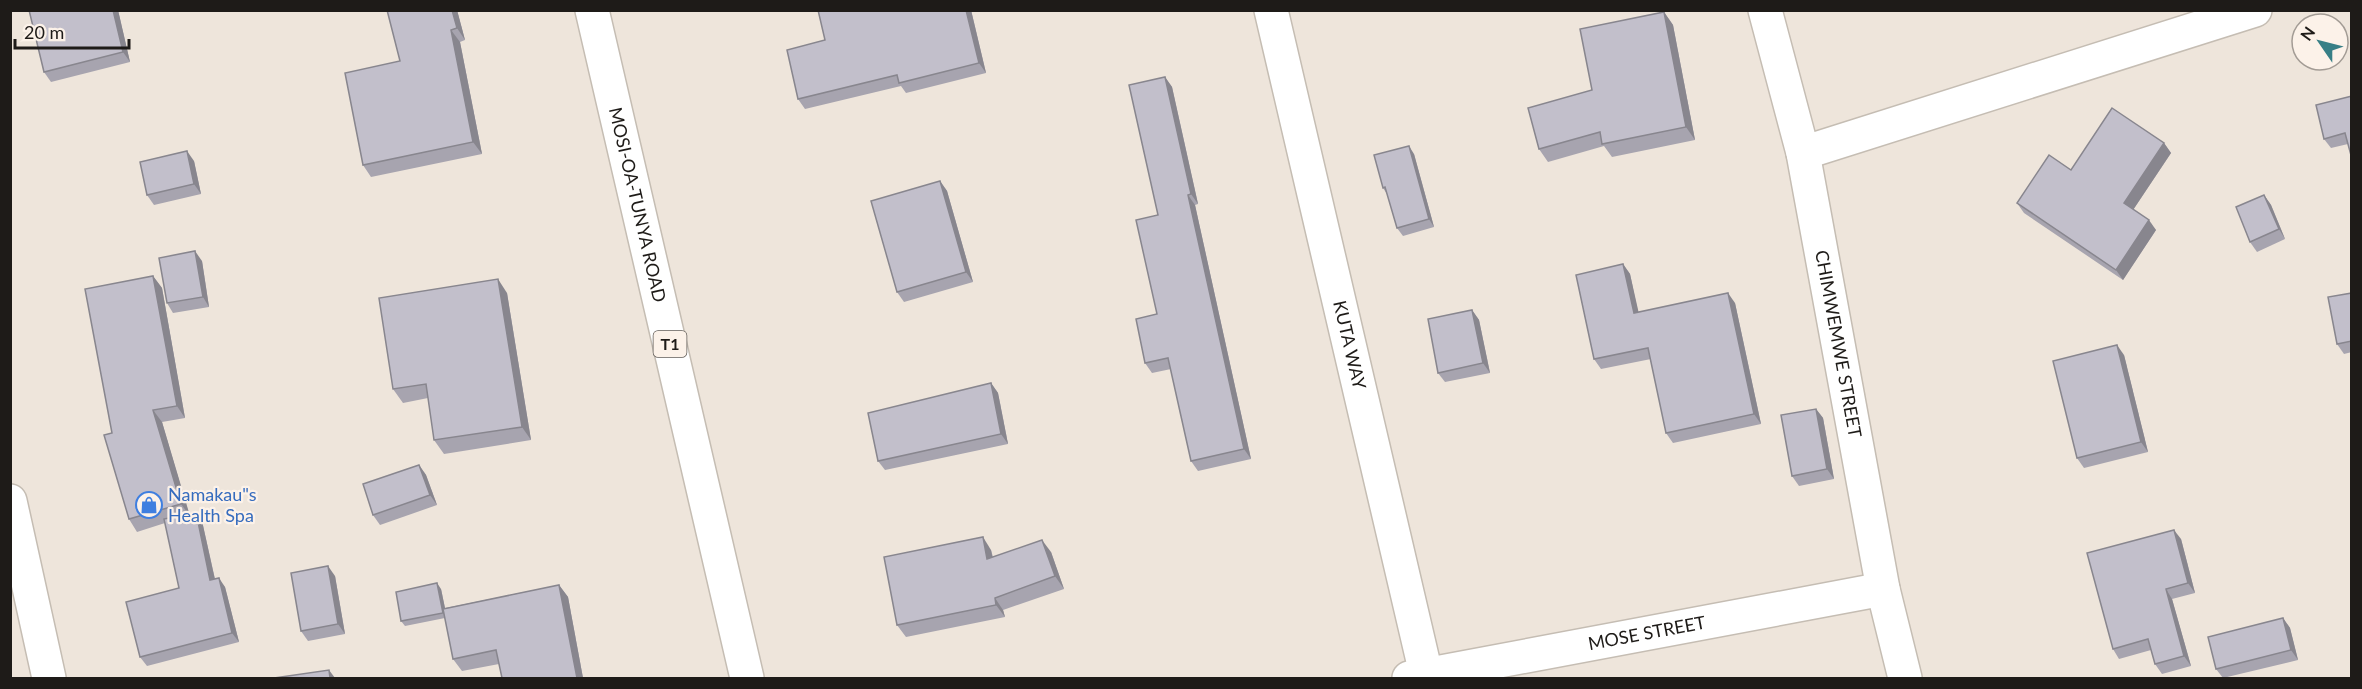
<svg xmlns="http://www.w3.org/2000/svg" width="2362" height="689" font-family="Lato,sans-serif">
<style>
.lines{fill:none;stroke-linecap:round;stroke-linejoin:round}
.minor-casing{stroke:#c5bdb3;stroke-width:36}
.highway-casing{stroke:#c5bdb3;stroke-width:36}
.minor{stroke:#fff;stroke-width:33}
.highway{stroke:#fff;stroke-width:33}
.wall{fill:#a7a4af}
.shaded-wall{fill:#88868e}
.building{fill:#c2bfcb;stroke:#88868e;stroke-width:1.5}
.labels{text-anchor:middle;stroke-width:4.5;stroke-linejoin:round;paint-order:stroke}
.shield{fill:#fcf2e9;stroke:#615c57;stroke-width:1.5}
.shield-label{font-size:16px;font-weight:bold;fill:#1e1b18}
.street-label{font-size:18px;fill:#1e1b18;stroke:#fcf2e9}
.shop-label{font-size:18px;fill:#366cbe;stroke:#fcf2e9;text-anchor:start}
</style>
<rect width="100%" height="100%" fill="#eee5db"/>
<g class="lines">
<defs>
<g id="minor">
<path id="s1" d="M 1271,10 L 1427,678"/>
<path id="s2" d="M 1765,10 L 1803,153 L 1883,589 L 1905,678"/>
<polyline points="1803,153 2255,10"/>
<polyline points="10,501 49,678"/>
<path id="s3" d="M 1409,678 L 1883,589"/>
</g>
<g id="highway">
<path id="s4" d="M 592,10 L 747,678"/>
</g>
</defs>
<!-- minor casing -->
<use href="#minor" class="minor-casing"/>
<!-- highway casing -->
<use href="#highway" class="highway-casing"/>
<!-- minor -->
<use href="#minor" class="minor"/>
<!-- highway -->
<use href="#highway" class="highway"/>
</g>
<!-- wall -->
<g class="wall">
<polygon points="29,10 118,10 130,62 51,82 44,72"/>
<polygon points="387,10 457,10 465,40 460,42 482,154 371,177 363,165 400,61"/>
<polygon points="818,10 971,10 986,73 906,93 901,86 805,109 798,99 825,40"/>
<polygon points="1664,12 1673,25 1695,140 1612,157 1604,146 1548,162 1539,149 1592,90"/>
<polygon points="1165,77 1172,87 1198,204 1195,205 1251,459 1198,471 1191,461 1171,369 1152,373 1145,363 1157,314 1158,215"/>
<polygon points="2352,96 2348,144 2331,148 2324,139"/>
<polygon points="2164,143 2171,153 2133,210 2156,230 2123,280 2024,213 2017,203 2071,170"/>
<polygon points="1414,154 1434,227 1403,236 1397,228 1387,194 1383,188"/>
<polygon points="194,161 201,194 154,205 147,195"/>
<polygon points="940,181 947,191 973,282 904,302 897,292"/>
<polygon points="2264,195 2271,205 2285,239 2257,252 2250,242"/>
<polygon points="202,261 209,307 173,313 167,303"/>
<polygon points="1623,264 1630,274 1638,312 1735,303 1761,424 1673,443 1666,433 1651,359 1601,369 1594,359"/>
<polygon points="153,276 162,288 185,418 162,422 189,514 196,512 202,521 215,579 225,587 239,642 147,666 140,657 179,588 165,523 137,532 129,519 112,433"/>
<polygon points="507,293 531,440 444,454 434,440 428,398 403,403 393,389"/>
<polygon points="2352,293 2352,352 2344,354 2337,344"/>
<polygon points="1472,310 1479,320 1490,373 1445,382 1438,373"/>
<polygon points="2124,355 2148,452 2084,468 2077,458"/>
<polygon points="991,383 998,393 1008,444 885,470 878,461"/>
<polygon points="1816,409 1823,418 1834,479 1799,486 1792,476"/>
<polygon points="419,465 426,475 437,505 380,525 373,515"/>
<polygon points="2181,539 2195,593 2172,599 2191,666 2162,674 2155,664 2151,650 2119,659 2113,649"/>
<polygon points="991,550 993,557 1051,552 1064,589 1003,610 1005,617 906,637 897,625"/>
<polygon points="335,576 345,634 308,641 301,631"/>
<polygon points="559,585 568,597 583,678 502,678 499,664 462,671 453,659 445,618 405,626 401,621 441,589 445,608"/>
<polygon points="2283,618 2290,628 2298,660 2223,678 2216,669"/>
</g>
<!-- shaded-wall -->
<g class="shaded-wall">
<polygon points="113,10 118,10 130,62 123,52"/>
<polygon points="452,10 457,10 465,40 457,28"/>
<polygon points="966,10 971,10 986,73 979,63"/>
<polygon points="1664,12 1673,25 1695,140 1686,127"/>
<polygon points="451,30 460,42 482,154 473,142"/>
<polygon points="1165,77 1172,87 1198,204 1191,194"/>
<polygon points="2164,143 2171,153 2131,213 2124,203"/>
<polygon points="1409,146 1414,154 1434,227 1429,219"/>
<polygon points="187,151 194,161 201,194 194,184"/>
<polygon points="940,181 947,191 973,282 966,272"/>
<polygon points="1188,195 1195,205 1251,459 1244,449"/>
<polygon points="2264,195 2271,205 2285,239 2279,229"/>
<polygon points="2149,220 2156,230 2123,280 2116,270"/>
<polygon points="195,251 202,261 209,307 203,297"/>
<polygon points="1623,264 1630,274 1641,323 1634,313"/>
<polygon points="153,276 162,288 185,418 177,406"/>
<polygon points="498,279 507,293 531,440 522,427"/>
<polygon points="1728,293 1735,303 1761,424 1754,414"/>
<polygon points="1472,310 1479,320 1490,373 1483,363"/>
<polygon points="2117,345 2124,355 2148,452 2141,442"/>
<polygon points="991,383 998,393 1008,444 1001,434"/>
<polygon points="1816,409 1823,418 1834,479 1827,469"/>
<polygon points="153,410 162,422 190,516 181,504"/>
<polygon points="419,465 426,475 437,505 430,495"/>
<polygon points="196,512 202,521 217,589 210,580"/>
<polygon points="2174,530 2181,539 2195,593 2188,583"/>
<polygon points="983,537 991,550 995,571 987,559"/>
<polygon points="1042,540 1051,552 1064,589 1055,576"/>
<polygon points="328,566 335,576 345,634 338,624"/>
<polygon points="219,578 225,587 239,642 232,633"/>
<polygon points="437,583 441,589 447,618 443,613"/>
<polygon points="559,585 568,597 583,678 577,678"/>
<polygon points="2166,589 2172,599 2191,666 2184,656"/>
<polygon points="995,598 1003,610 1005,617 996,605"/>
<polygon points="2283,618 2290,628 2298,660 2291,650"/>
<polygon points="329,670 335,678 330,678"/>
</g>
<!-- building -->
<g class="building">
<polygon points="29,10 113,10 123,52 44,72"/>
<polygon points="387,10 452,10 457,28 451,30 473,142 363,165 345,73 400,61"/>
<polygon points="818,10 966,10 979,63 899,83 897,75 798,99 787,50 825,40"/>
<polygon points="1664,12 1686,127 1602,144 1600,132 1539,149 1528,108 1592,90 1580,29"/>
<polygon points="1165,77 1191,194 1188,195 1244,449 1191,461 1168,358 1145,363 1136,319 1157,314 1136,220 1158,215 1129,85"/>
<polygon points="2352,96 2352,159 2345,133 2324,139 2316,105"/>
<polygon points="2112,108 2164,143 2124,203 2149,220 2116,270 2017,203 2049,155 2071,170"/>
<polygon points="1409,146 1429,219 1397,228 1385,187 1383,188 1374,155"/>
<polygon points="187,151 194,184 147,195 140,162"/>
<polygon points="940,181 966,272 897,292 871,201"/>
<polygon points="2264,195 2279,229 2250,242 2236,207"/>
<polygon points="195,251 203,297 167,303 159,258"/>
<polygon points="1623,264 1634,313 1728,293 1754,414 1666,433 1648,348 1594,359 1576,275"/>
<polygon points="153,276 177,406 153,410 181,504 129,519 104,435 112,433 85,289"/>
<polygon points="498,279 522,427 434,440 426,384 393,389 379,298"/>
<polygon points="2352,293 2352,341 2337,344 2328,297"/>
<polygon points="1472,310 1483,363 1438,373 1428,319"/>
<polygon points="2117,345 2141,442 2077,458 2053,361"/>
<polygon points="991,383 1001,434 878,461 868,413"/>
<polygon points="1816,409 1827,469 1792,476 1781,415"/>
<polygon points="419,465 430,495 373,515 363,484"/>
<polygon points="196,512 210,580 219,578 232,633 140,657 126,602 179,588 164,519"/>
<polygon points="2174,530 2188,583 2166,589 2184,656 2155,664 2148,639 2113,649 2087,553"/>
<polygon points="983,537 987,559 1042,540 1055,576 995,598 996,605 897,625 884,557"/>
<polygon points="328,566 338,624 301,631 291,573"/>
<polygon points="437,583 443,613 401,621 396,592"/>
<polygon points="559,585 577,678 502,678 496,650 453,659 443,609"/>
<polygon points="2283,618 2291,650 2216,669 2208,637"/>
<polygon points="329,670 330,678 274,678"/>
</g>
<!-- icons -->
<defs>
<symbol id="shop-ring" viewBox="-11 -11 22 22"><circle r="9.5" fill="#fcf2e9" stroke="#3f7fe0" stroke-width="1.5"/><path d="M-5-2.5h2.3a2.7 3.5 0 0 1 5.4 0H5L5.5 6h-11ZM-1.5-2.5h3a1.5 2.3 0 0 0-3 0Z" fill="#3f7fe0"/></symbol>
</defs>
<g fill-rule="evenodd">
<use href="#shop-ring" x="134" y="490" width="30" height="30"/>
</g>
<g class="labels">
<!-- shield labels -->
<rect class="shield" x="653.5" y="331" width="33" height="26" rx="4.5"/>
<g class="shield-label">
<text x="670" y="350">T1</text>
</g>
<!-- street labels -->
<g class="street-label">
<text dy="6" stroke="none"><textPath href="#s4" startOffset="200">MOSI-OA-TUNYA ROAD</textPath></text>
<text dy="6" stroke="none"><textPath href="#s1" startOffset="344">KUTA WAY</textPath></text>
<text dy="6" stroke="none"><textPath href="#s2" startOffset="342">CHIMWEMWE STREET</textPath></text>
<text dy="6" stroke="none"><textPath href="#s3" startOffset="242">MOSE STREET</textPath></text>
</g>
<!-- shop labels -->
<g class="shop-label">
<text x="168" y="501">Namakau"s<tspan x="168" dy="21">Health Spa</tspan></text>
</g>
</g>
<!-- border -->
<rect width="2362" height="689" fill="none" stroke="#1e1b18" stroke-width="24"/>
<!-- north arrow -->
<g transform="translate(2320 42) rotate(305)"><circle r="28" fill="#fcf2e9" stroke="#a39c95" stroke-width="1.5"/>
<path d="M0-4.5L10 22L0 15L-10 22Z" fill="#377f86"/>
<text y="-9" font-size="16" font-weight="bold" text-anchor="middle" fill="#1e1b18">N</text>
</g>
<!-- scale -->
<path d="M15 39v9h114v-9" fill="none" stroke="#1e1b18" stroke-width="3"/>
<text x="24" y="39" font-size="18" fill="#1e1b18" stroke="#fcf2e9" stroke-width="4.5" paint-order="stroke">20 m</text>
</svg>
